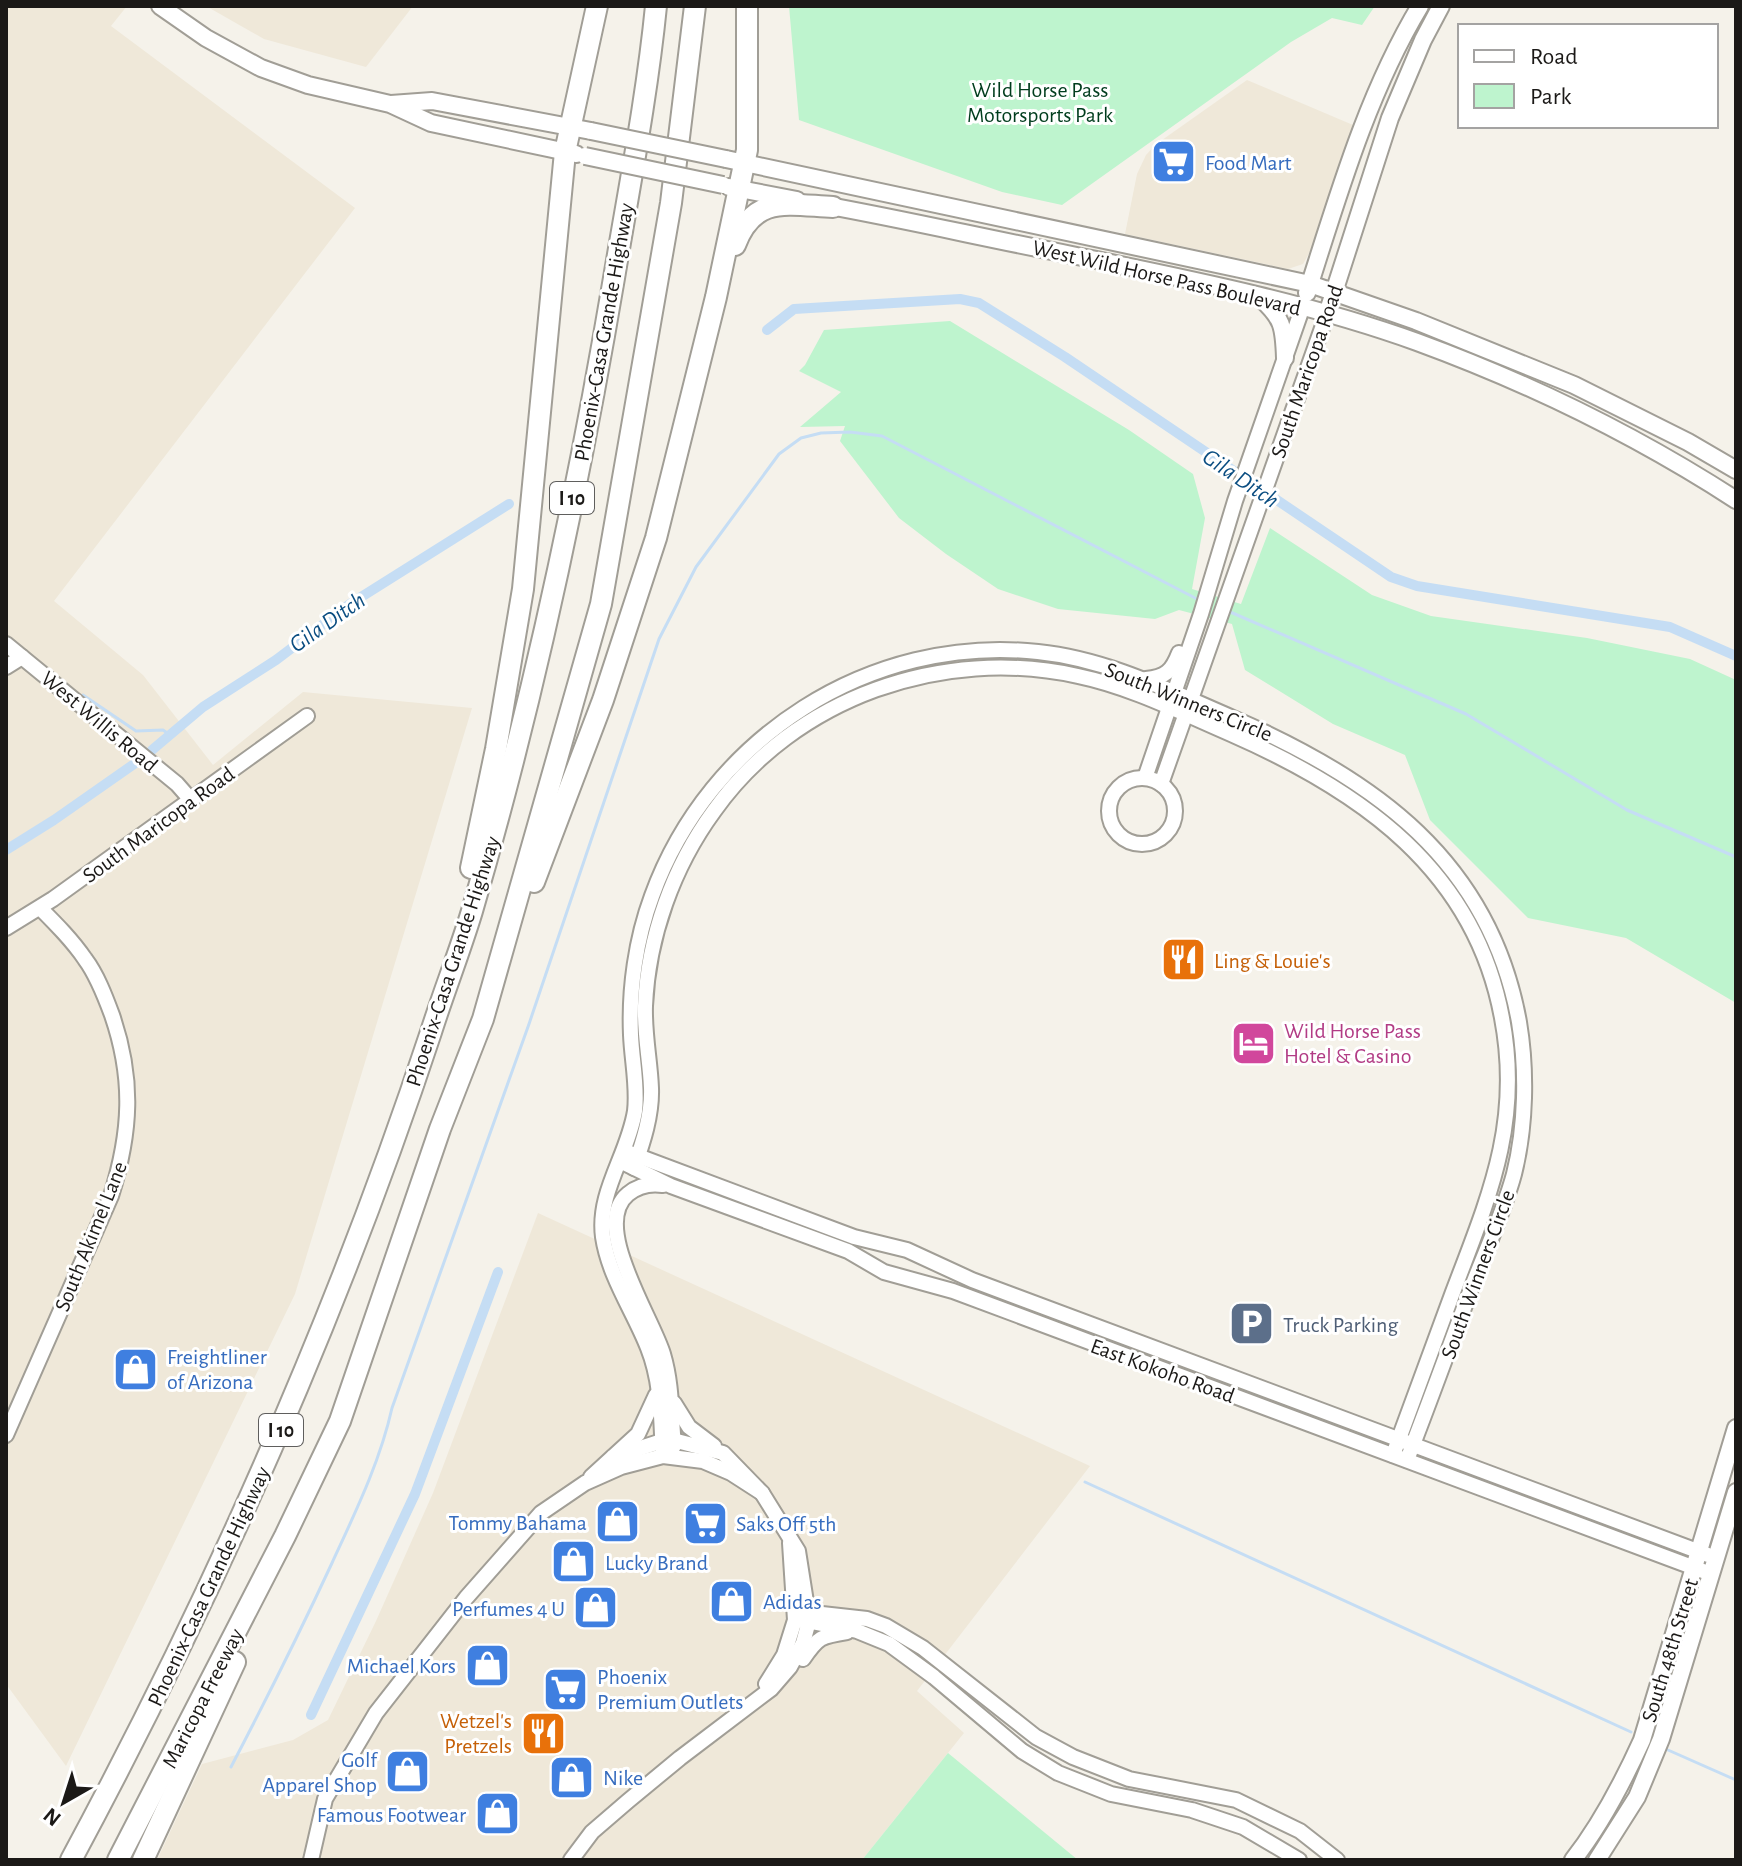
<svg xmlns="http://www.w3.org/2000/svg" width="1742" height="1866" font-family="'Alegreya Sans',sans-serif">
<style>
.built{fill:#efe8d9}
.green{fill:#bef4ce}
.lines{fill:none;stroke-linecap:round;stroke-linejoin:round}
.stream{stroke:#c5ddf4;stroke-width:3}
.canal{stroke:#c5ddf4;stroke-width:10}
.minor-casing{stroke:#a19e96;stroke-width:18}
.major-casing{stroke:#a19e96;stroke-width:20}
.highway-casing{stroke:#a19e96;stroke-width:24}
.minor{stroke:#fff;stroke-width:14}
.major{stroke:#fff;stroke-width:16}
.highway{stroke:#fff;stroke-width:20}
.major-bridge-casing{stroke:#a19e96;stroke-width:20;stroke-linecap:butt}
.major-bridge{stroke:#fff;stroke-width:16}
.labels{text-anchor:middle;stroke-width:6;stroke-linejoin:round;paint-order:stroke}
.shield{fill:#fff;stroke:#5f5e5d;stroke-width:2}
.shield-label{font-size:20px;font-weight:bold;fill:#1b1917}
.park-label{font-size:22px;fill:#003d1d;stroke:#fff}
.shop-label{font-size:22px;fill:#366cbe;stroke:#fff;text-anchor:start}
.street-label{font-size:22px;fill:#1b1917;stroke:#fff}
.food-label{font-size:22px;fill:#c56008;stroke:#fff;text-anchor:start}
.hotel-label{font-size:22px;fill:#b23c85;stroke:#fff;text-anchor:start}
.service-label{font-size:22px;fill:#4e5e75;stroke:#fff;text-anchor:start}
.water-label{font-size:24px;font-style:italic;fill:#0a4d81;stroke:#fff}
</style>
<rect width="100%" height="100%" fill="#f5f2ea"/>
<!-- built -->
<g class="built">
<polygon points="6,6 127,6 111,26 355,208 54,601 143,675 213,765 303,692 472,708 295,1294 66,1766 6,1684"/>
<polygon points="206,6 413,6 366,67 264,39"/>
<polygon points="1247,80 1353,125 1311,250 1303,264 1288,269 1125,234 1137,174 1146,155 1155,145"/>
<polygon points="538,1213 1090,1466 917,1691 964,1733 862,1860 157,1860 202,1764 293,1740 328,1720 376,1621 433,1493"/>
</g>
<!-- green -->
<g class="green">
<polygon points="789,6 1375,6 1362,25 1332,18 1291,42 1062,205 1002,192 799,120"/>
<polygon points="950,321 1129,430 1193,474 1205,518 1192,589 1241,604 1270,528 1372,595 1431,616 1587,638 1690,659 1736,680 1736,1003 1626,938 1528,918 1430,820 1405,755 1333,724 1245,670 1232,624 1179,610 1155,619 1058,609 998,589 946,554 899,518 840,441 845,426 800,427 841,392 799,371 805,365 824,330"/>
<polygon points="948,1753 1078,1860 862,1860"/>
</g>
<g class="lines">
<!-- stream -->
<g class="stream">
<polyline points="1228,611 1466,714 1627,810 1736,857"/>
<polyline points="83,695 136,731 163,730 170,735"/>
<polyline points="1085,1482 1631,1732"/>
<polyline points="1668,1750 1736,1780"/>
<path d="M 231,1767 C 266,1700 300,1632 332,1563 C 355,1513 380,1462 392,1408 L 529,1024 L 659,639 L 696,567 L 779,454 L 801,438 L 821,433 L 850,432 L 882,436 L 1199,600"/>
</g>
<!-- canal -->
<g class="canal">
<polyline points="767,330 794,309 960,299 979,303 1065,357 1391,577 1417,586 1670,627 1736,656"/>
<polyline points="152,750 203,707 276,660 350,604 509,504"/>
<polyline points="6,850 54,820 137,762"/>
<polyline points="311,1715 415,1494 498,1272"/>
</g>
<defs>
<g id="minor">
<polyline points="6,644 177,784 191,800"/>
<polyline points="6,667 22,657"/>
<path d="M 1146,679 C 1166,677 1172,671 1179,653"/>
<circle cx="1142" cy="811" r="33"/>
<polyline points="1145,778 1201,614 1235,501 1303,306"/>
<polyline points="1161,784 1327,314"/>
<polyline points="6,928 53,899 307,716"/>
<polyline points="630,1153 854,1237 907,1250 972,1280 1708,1555"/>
<polyline points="626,1164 671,1186 848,1251 884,1272 953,1291 1711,1574"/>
<path d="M 634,1168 C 643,1142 652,1115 651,1088 C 650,1061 644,1034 645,1006 C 648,937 673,867 714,811 C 795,697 943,646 1078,676 C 1131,687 1182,713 1231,734 C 1361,791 1475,870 1502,1018 C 1522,1122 1489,1197 1453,1292 C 1433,1347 1413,1401 1393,1455"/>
<path d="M 663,1185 C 650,1183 639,1185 628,1194 C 590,1225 652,1317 663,1354 C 672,1384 671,1415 674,1446"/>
<polyline points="674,1403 689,1427 714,1446"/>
<path d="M 6,1435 L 111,1196 C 131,1132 134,1079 112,1015 C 105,996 97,975 85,959 C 72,940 56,924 40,908"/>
<path d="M 663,1456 C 661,1420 662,1383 648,1348 C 634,1312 609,1277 603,1237 C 597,1192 628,1155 635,1111 C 638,1087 632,1060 631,1035 C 629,989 636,939 652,896 C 709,738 870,634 1038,652 C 1107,659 1170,691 1233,718 C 1374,779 1490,861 1519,1022 C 1527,1070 1526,1126 1514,1174 C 1503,1215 1483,1256 1468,1297 C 1448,1351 1428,1406 1407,1460"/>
<polyline points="591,1477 638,1434 656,1395"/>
<polyline points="795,1611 867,1619 886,1626 923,1648 1036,1737 1073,1757 1129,1779 1236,1800 1300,1831 1337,1860"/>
<polyline points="801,1620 857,1631 889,1644 934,1677 1022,1751 1058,1773 1111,1794 1192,1810 1243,1827 1299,1860"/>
<path d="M 803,1659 C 818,1637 821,1636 847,1632"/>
<polyline points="766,1684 784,1655 795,1620 790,1543"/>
<polyline points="311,1860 325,1799 376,1713 466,1598 541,1513 585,1483 621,1467 663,1456 703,1461 731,1473 762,1493"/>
<polyline points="571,1860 592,1832 628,1801 680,1758 771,1689 790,1667 803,1643 809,1621 798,1551 762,1493 723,1453 673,1440 662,1441 613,1457"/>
</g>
<g id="major">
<polyline points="160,6 206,38 261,68 308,85 390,104 431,123 576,154"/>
<polyline points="391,104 432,101 591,131"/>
<polyline points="726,159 1310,284 1416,321 1574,385 1688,442 1736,470"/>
<polyline points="729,187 797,200"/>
<path d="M 824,205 C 907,220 989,239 1072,255 C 1188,279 1306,302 1417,342 C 1529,383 1637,436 1736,500"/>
<path d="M 1307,293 C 1338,196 1367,94 1420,6"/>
<path d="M 1259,297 C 1283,318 1284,327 1285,358"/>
<polyline points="1327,314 1390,118 1423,40 1441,6"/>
<path d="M 1573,1860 C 1602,1823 1623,1782 1642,1740 L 1736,1428"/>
<polyline points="1597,1860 1637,1797 1661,1739 1736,1492"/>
</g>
<g id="highway">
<path d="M 735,245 C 754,194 788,205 833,207"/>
<polyline points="471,868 496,749 523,589 565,152 597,6"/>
<polyline points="534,882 603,700 656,538 716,297 747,150 747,6"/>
<path d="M 71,1860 C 214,1594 336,1319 431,1032 C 444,991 460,951 472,911 C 533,703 578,491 614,278 C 629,188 647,97 656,6"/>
<polyline points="118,1860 285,1536 340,1421 440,1129 483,1019 601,604 671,203 695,6"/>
<polyline points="143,1860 235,1662"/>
</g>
</defs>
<!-- minor casing -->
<use href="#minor" class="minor-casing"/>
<!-- major casing -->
<use href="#major" class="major-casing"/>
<!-- highway casing -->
<use href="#highway" class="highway-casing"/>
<!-- minor -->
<use href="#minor" class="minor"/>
<!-- major -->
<use href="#major" class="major"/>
<!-- highway -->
<use href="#highway" class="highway"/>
<defs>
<g id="major-bridge">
<polyline points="591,131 726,159"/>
<polyline points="585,156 723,185"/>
</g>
</defs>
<!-- major-bridge casing -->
<use href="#major-bridge" class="major-bridge-casing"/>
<!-- major-bridge -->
<use href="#major-bridge" class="major-bridge"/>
</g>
<!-- icons -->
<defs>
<symbol id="supermarket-square" viewBox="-11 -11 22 22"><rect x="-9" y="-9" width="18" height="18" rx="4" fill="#3f7fe0" stroke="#fff"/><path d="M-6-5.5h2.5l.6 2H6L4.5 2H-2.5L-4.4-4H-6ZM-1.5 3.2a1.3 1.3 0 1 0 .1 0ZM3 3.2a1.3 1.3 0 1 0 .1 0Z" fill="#fff"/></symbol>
<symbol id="restaurant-square" viewBox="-11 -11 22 22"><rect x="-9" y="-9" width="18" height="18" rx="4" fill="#e8710a" stroke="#fff"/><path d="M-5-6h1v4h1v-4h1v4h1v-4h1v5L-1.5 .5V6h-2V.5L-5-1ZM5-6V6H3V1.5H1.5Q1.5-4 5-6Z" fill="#fff"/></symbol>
<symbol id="hotel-square" viewBox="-11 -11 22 22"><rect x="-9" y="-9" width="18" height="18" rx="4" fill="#d1479c" stroke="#fff"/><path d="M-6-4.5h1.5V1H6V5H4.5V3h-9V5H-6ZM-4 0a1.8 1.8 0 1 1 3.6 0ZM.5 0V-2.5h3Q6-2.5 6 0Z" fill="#fff"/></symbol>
<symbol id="parking-square" viewBox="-11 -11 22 22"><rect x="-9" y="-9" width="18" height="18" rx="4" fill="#5c6f8a" stroke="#fff"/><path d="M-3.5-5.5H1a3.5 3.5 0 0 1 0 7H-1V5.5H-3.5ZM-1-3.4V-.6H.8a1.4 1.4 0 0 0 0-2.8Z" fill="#fff"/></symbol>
<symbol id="shop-square" viewBox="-11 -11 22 22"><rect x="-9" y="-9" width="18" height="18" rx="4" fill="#3f7fe0" stroke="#fff"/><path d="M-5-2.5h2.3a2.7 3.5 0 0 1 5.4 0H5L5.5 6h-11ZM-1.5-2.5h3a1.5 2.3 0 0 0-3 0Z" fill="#fff"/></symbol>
</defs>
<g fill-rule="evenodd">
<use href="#supermarket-square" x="1148" y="136" width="51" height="51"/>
<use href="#restaurant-square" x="1158" y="934" width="51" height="51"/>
<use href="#hotel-square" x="1228" y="1018" width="51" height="51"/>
<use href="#parking-square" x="1226" y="1298" width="51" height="51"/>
<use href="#shop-square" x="110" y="1344" width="51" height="51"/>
<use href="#shop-square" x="592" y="1496" width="51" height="51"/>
<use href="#supermarket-square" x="680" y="1498" width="51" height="51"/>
<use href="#shop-square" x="548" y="1536" width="51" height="51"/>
<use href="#shop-square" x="706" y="1576" width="51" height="51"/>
<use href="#shop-square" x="570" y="1582" width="51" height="51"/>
<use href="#shop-square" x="462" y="1640" width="51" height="51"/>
<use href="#supermarket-square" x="540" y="1664" width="51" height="51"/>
<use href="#restaurant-square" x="518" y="1708" width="51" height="51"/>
<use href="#shop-square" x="382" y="1746" width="51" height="51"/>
<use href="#shop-square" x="546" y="1752" width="51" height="51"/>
<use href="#shop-square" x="472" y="1788" width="51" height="51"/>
</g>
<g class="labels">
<!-- shield labels -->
<g class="shield">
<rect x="550" y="482" width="44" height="32" rx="6"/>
<rect x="259" y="1414" width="44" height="32" rx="6"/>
</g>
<g class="shield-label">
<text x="572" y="505">I 10</text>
<text x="281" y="1437">I 10</text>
</g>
<!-- park labels -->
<g class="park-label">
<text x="1040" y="97">Wild Horse Pass<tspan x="1040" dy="25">Motorsports Park</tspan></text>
</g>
<!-- shop labels -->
<g class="shop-label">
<text x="1205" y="170">Food Mart</text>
<text x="167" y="1364">Freightliner<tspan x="167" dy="25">of Arizona</tspan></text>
<text x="587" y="1530" text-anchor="end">Tommy Bahama</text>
<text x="736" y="1531">Saks Off 5th</text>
<text x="605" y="1570">Lucky Brand</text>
<text x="763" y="1609">Adidas</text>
<text x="565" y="1616" text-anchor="end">Perfumes 4 U</text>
<text x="456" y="1673" text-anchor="end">Michael Kors</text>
<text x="597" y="1684">Phoenix<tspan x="597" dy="25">Premium Outlets</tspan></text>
<text x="377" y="1767" text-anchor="end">Golf<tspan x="377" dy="25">Apparel Shop</tspan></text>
<text x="603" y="1785">Nike</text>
<text x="466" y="1822" text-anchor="end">Famous Footwear</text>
</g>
<!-- street labels -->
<g class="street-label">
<text transform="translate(1167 277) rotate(13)" y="8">West Wild Horse Pass Boulevard</text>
<text transform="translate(603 332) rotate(-80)" y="8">Phoenix-Casa Grande Highway</text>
<text transform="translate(1306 371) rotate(-71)" y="8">South Maricopa Road</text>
<text transform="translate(1189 701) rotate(22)" y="8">South Winners Circle</text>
<text transform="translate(100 721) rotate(40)" y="8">West Willis Road</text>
<text transform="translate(158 824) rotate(-36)" y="8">South Maricopa Road</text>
<text transform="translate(452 961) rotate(-72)" y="8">Phoenix-Casa Grande Highway</text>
<text transform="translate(90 1236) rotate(-68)" y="8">South Akimel Lane</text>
<text transform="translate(1477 1274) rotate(-70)" y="8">South Winners Circle</text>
<text transform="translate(1163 1370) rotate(20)" y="8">East Kokoho Road</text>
<text transform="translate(208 1586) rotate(-65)" y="8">Phoenix-Casa Grande Highway</text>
<text transform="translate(1669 1650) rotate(-73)" y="8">South 48th Street</text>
<text transform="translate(202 1698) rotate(-63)" y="8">Maricopa Freeway</text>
</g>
<!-- food labels -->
<g class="food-label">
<text x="1214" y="968">Ling &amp; Louie's</text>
<text x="512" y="1728" text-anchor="end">Wetzel's<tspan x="512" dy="25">Pretzels</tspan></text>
</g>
<!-- hotel labels -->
<g class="hotel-label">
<text x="1284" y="1038">Wild Horse Pass<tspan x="1284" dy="25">Hotel &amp; Casino</tspan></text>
</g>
<!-- service labels -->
<g class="service-label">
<text x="1283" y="1332">Truck Parking</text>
</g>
<!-- water labels -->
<g class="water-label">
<text transform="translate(1241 478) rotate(34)" y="8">Gila Ditch</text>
<text transform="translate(327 622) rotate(-35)" y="8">Gila Ditch</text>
</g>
</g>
<!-- border -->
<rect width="1742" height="1866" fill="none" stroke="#1b1917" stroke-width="16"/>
<!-- legend -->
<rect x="1458" y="24" width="260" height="104" fill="#ffffff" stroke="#a4a3a2" stroke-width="2"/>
<rect x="1474" y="50" width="40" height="12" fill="#ffffff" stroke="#a4a3a2" stroke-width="2"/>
<text x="1530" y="64" font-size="24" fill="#1b1917">Road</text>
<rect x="1474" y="84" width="40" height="24" fill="#bef4ce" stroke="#a4a3a2" stroke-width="2"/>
<text x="1530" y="104" font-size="24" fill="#1b1917">Park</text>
<!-- north arrow -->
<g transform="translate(64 1802) rotate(219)" stroke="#ffffff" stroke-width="6" paint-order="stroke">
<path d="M0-6L14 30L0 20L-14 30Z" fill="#1b1917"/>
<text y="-12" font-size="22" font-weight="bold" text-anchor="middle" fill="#1b1917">N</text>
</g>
</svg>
